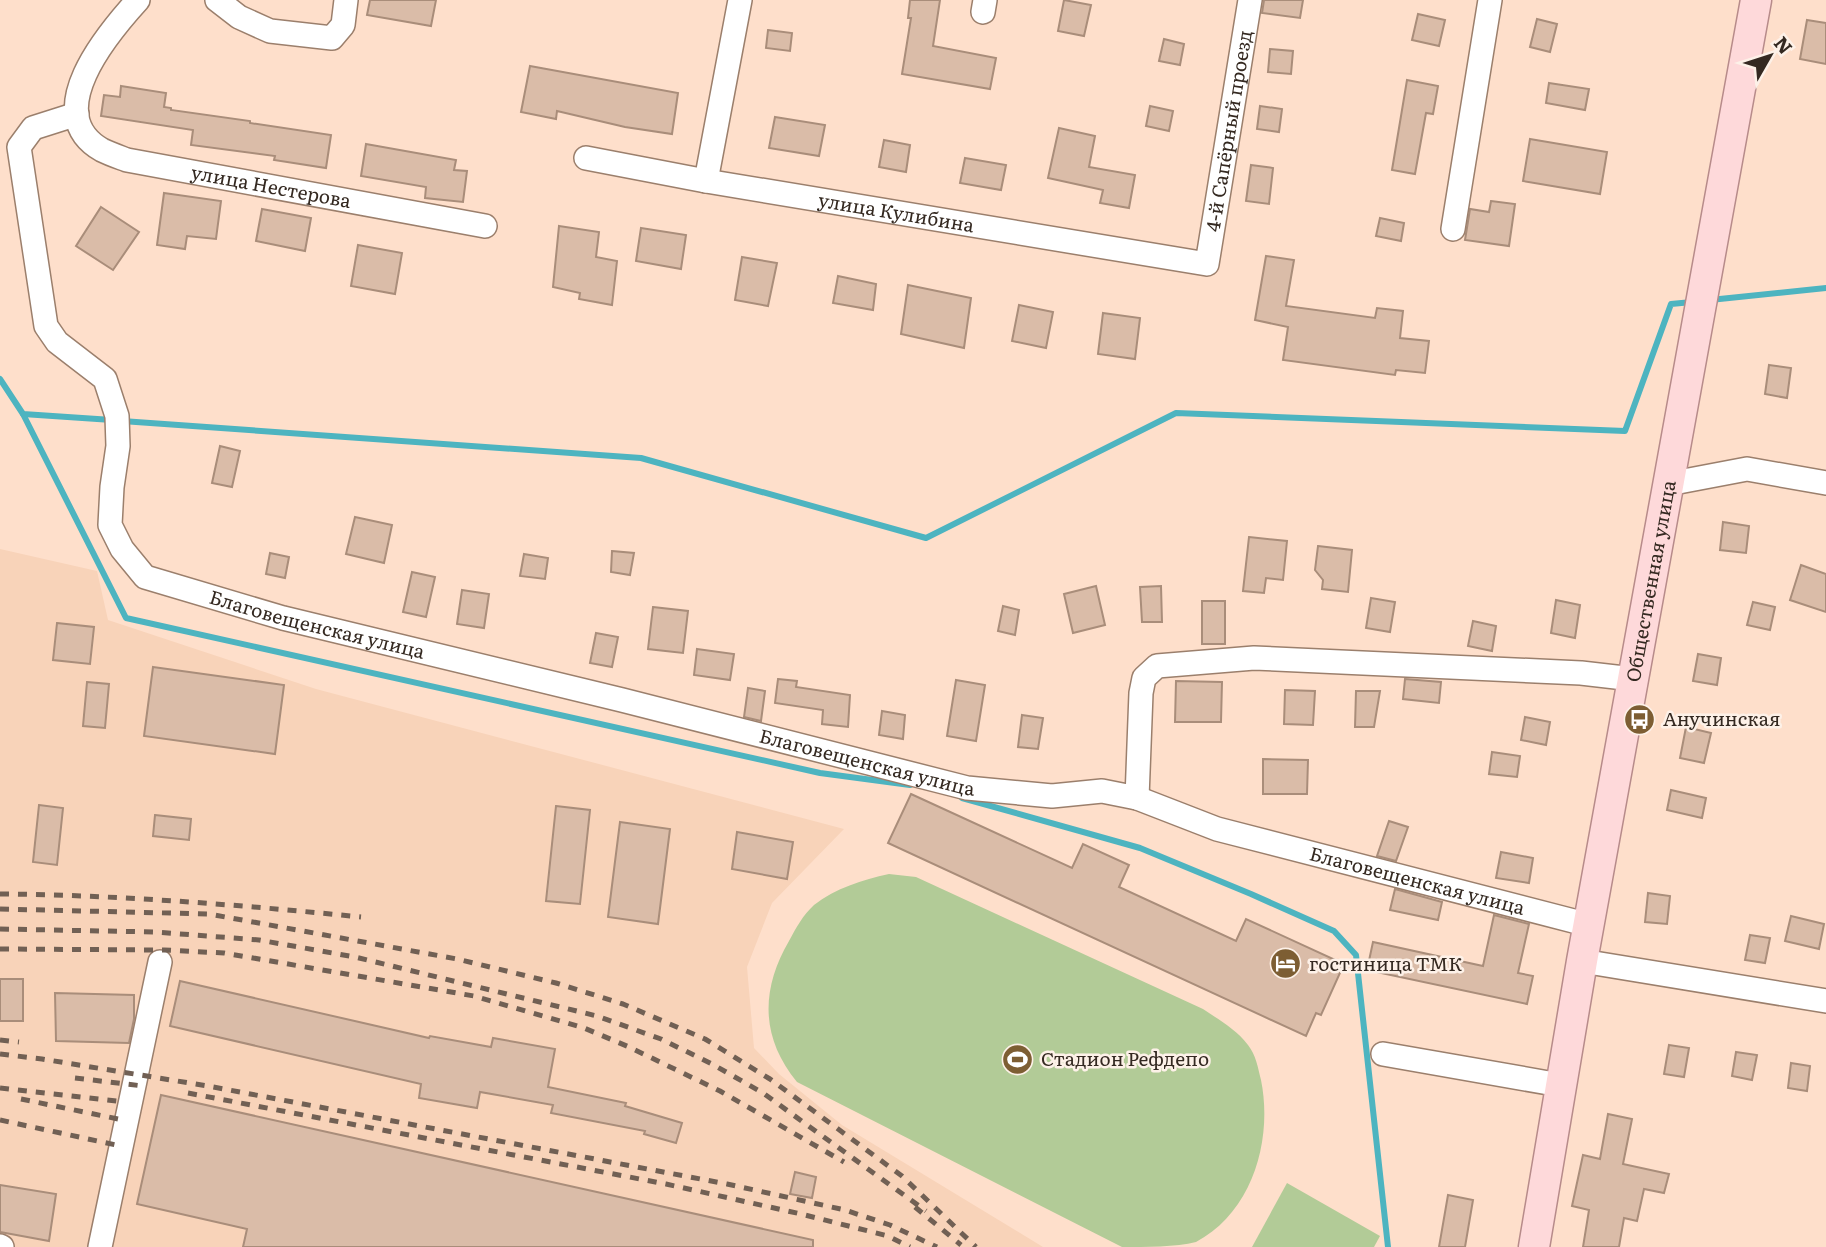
<svg xmlns="http://www.w3.org/2000/svg" width="1826" height="1247" font-family="Literata,serif">
<style>
.built{fill:#f8d3b9}
.green{fill:#b2cb97}
.lines{fill:none;stroke-linecap:round;stroke-linejoin:round}
.stream{stroke:#4db4c0;stroke-width:6}
.building{fill:#dabca8;stroke:#a98d7a;stroke-width:2}
.minor-casing{stroke:#9b7f6c;stroke-width:26}
.major-casing{stroke:#b78b8a;stroke-width:33}
.minor{stroke:#fff;stroke-width:23}
.major{stroke:#fed9da;stroke-width:30}
.rail{stroke:#716054;stroke-width:5;stroke-dasharray:9 9;stroke-linecap:butt}
.labels{text-anchor:middle;stroke-width:5;stroke-linejoin:round;paint-order:stroke}
.street-label{font-size:19px;fill:#342921;stroke:#fdf1e8}
.poi-label{font-size:19px;fill:#342921;stroke:#fdf1e8;text-anchor:start}
</style>
<rect width="100%" height="100%" fill="#fedfcb"/>
<!-- built -->
<polygon class="built" points="0,549 97,571 108,620 316,689 844,829 772,903 747,967 754,1048 779,1074 842,1125 1043,1247 0,1247"/>
<!-- green -->
<g class="green">
<path d="M 889,874 L 916,877 L 1203,1009 C 1219,1020 1236,1029 1248,1045 C 1256,1055 1258,1068 1261,1080 C 1273,1139 1253,1212 1196,1242 C 1176,1247 1145,1247 1122,1247 L 797,1082 C 760,1037 761,989 789,941 C 796,928 803,915 814,905 C 836,888 862,880 889,874 Z"/>
<polygon points="1287,1183 1380,1236 1374,1247 1252,1247"/>
</g>
<g class="lines">
<!-- stream -->
<g class="stream">
<polyline points="1710,300 1826,288"/>
<polyline points="0,379 23,414 112,420"/>
<polyline points="23,414 126,618 820,773 910,785"/>
<polyline points="122,421 641,458 926,538 1176,413 1625,431 1671,304 1692,302"/>
<polyline points="962,798 1140,848 1251,894 1334,931 1356,955 1388,1247"/>
</g>
</g>
<!-- building -->
<g class="building">
<polygon points="370,0 436,0 431,26 367,15"/>
<polygon points="910,0 940,0 933,46 996,58 990,89 902,74 911,18 908,18"/>
<polygon points="1064,0 1091,5 1084,36 1058,31"/>
<polygon points="1264,0 1303,0 1300,18 1262,13"/>
<polygon points="1418,14 1445,20 1439,46 1412,40"/>
<polygon points="1537,19 1557,24 1550,52 1530,47"/>
<polygon points="1807,20 1826,23 1826,64 1800,59"/>
<polygon points="768,30 792,33 790,51 766,48"/>
<polygon points="1164,39 1184,44 1180,65 1159,61"/>
<polygon points="1270,49 1293,51 1291,74 1268,72"/>
<polygon points="530,66 678,93 672,134 625,127 557,111 556,119 521,112"/>
<polygon points="1407,80 1438,86 1433,114 1426,113 1415,174 1392,170"/>
<polygon points="1549,83 1589,89 1585,110 1546,103"/>
<polygon points="121,86 166,93 164,107 171,108 171,110 250,121 250,123 331,135 326,168 274,160 275,156 191,145 193,130 101,116 104,95 120,97"/>
<polygon points="1150,106 1173,111 1169,131 1146,126"/>
<polygon points="1260,106 1282,109 1279,132 1257,129"/>
<polygon points="775,117 825,125 819,156 769,148"/>
<polygon points="1059,128 1095,136 1089,167 1135,175 1129,208 1100,203 1103,190 1048,178"/>
<polygon points="1530,139 1607,152 1600,194 1523,181"/>
<polygon points="884,140 910,145 906,172 879,167"/>
<polygon points="366,144 456,160 454,170 467,171 463,202 425,198 426,187 361,176"/>
<polygon points="965,158 1006,165 1001,190 960,183"/>
<polygon points="1251,165 1273,168 1269,204 1246,201"/>
<polygon points="164,193 221,201 216,239 187,236 185,249 157,245"/>
<polygon points="1491,201 1515,204 1509,246 1465,240 1470,209 1489,212"/>
<polygon points="101,207 139,232 113,270 76,246"/>
<polygon points="262,209 311,218 305,251 256,241"/>
<polygon points="1380,218 1404,223 1401,241 1376,236"/>
<polygon points="559,226 599,232 596,257 617,261 612,305 579,299 580,293 553,287"/>
<polygon points="641,228 686,235 681,269 636,261"/>
<polygon points="358,245 402,253 395,294 351,286"/>
<polygon points="1266,256 1294,260 1286,306 1375,318 1377,308 1403,311 1400,338 1429,341 1425,373 1396,370 1395,375 1283,360 1288,327 1255,320"/>
<polygon points="742,257 777,263 768,306 735,300"/>
<polygon points="838,276 876,284 873,310 833,303"/>
<polygon points="908,285 971,298 964,348 901,334"/>
<polygon points="1019,305 1053,312 1046,348 1012,341"/>
<polygon points="1103,313 1140,318 1135,359 1098,354"/>
<polygon points="1769,365 1791,368 1787,398 1765,394"/>
<polygon points="220,446 240,451 232,487 212,483"/>
<polygon points="355,517 392,525 384,563 346,554"/>
<polygon points="1723,522 1749,526 1746,553 1720,550"/>
<polygon points="1249,537 1287,541 1283,580 1266,578 1264,593 1243,591"/>
<polygon points="1318,546 1352,550 1348,592 1322,589 1323,580 1315,570"/>
<polygon points="612,551 634,553 630,575 611,572"/>
<polygon points="270,553 289,557 285,578 266,574"/>
<polygon points="524,554 548,558 545,579 520,576"/>
<polygon points="1801,565 1826,574 1826,612 1790,600"/>
<polygon points="412,572 435,577 426,617 403,612"/>
<polygon points="1096,586 1105,625 1073,633 1064,594"/>
<polygon points="1161,586 1162,622 1142,622 1140,587"/>
<polygon points="462,590 489,594 484,628 457,624"/>
<polygon points="1371,598 1395,602 1390,632 1366,628"/>
<polygon points="1556,600 1580,605 1575,638 1551,633"/>
<rect x="1202" y="601" width="23" height="43"/>
<polygon points="1753,602 1775,607 1770,630 1747,625"/>
<polygon points="1003,606 1019,610 1015,635 998,631"/>
<polygon points="653,607 688,611 683,653 648,649"/>
<polygon points="1473,621 1496,626 1492,651 1468,646"/>
<polygon points="57,623 94,627 90,664 53,660"/>
<polygon points="596,633 618,637 612,667 590,663"/>
<polygon points="697,649 734,654 730,680 694,675"/>
<polygon points="1698,654 1721,658 1717,685 1693,681"/>
<polygon points="153,667 284,685 275,754 144,736"/>
<polygon points="778,679 797,681 796,687 850,695 848,727 822,724 823,710 775,703"/>
<polygon points="1405,679 1441,682 1439,703 1403,699"/>
<polygon points="956,680 985,685 976,741 947,736"/>
<polygon points="1176,681 1222,682 1221,722 1175,722"/>
<polygon points="87,682 109,684 105,728 83,726"/>
<polygon points="748,688 765,691 761,721 744,717"/>
<polygon points="1285,690 1315,691 1313,725 1284,724"/>
<polygon points="1356,691 1380,691 1374,727 1355,727"/>
<polygon points="882,711 905,715 903,739 879,735"/>
<polygon points="1022,715 1043,718 1038,749 1018,747"/>
<polygon points="1525,717 1550,722 1546,745 1521,740"/>
<polygon points="1686,727 1711,733 1704,763 1680,758"/>
<polygon points="1492,752 1520,756 1517,777 1489,774"/>
<polygon points="1263,759 1308,760 1307,794 1263,794"/>
<polygon points="1671,790 1706,798 1702,818 1667,810"/>
<polygon points="911,794 1072,868 1083,844 1129,865 1119,887 1236,941 1246,919 1344,964 1321,1015 1316,1013 1306,1036 888,843"/>
<polygon points="39,805 63,808 57,865 33,862"/>
<polygon points="556,806 590,810 580,904 546,901"/>
<polygon points="155,815 191,819 189,840 153,836"/>
<polygon points="1389,821 1408,827 1396,861 1377,856"/>
<polygon points="620,822 670,829 658,924 608,917"/>
<polygon points="737,832 793,842 787,879 732,869"/>
<polygon points="1501,852 1533,858 1529,883 1496,878"/>
<polygon points="1395,889 1442,902 1438,920 1390,910"/>
<polygon points="1648,893 1670,896 1667,924 1645,922"/>
<polygon points="1494,915 1529,924 1518,973 1533,976 1527,1004 1367,970 1373,942 1483,966"/>
<polygon points="1791,916 1824,924 1819,949 1785,941"/>
<polygon points="1750,935 1770,938 1765,963 1745,960"/>
<rect x="0" y="979" width="23" height="42"/>
<polygon points="180,981 429,1038 430,1036 491,1047 493,1038 555,1049 548,1087 626,1103 625,1106 682,1123 676,1143 644,1134 645,1131 551,1113 553,1105 480,1092 477,1108 419,1098 421,1084 170,1026"/>
<polygon points="55,993 134,995 134,1019 129,1043 56,1041"/>
<polygon points="1669,1045 1689,1048 1684,1077 1664,1074"/>
<polygon points="1736,1052 1757,1055 1752,1080 1732,1076"/>
<polygon points="1791,1063 1810,1066 1807,1091 1788,1088"/>
<polygon points="161,1095 813,1240 813,1247 243,1247 247,1229 137,1204"/>
<polygon points="1608,1114 1632,1119 1623,1164 1669,1174 1664,1193 1644,1189 1637,1221 1624,1218 1619,1247 1583,1247 1589,1210 1572,1206 1583,1155 1600,1159"/>
<polygon points="795,1172 816,1177 812,1198 790,1194"/>
<polygon points="0,1185 56,1194 49,1241 0,1232"/>
<polygon points="1448,1195 1473,1200 1465,1247 1439,1247"/>
</g>
<g class="lines">
<defs>
<g id="minor">
<path id="s1" d="M 138,0 C 108,33 39,114 102,150 C 110,154 119,157 127,160 L 485,226"/>
<polyline points="217,0 239,17 270,31 332,38 343,25 346,0"/>
<polyline points="983,12 985,0"/>
<path id="s2" d="M 77,114 L 33,128 L 19,147 L 46,326 L 57,342 L 105,379 L 117,416 L 118,446 L 112,487 L 110,525 L 122,549 L 145,577 L 283,618 L 622,700 L 967,788 L 1052,796 L 1102,791 L 1137,798 L 1217,829 L 1589,925"/>
<path id="s3" d="M 586,158 L 706,181 L 1207,264 L 1250,0"/>
<polyline points="706,181 740,0"/>
<polyline points="1453,229 1490,0"/>
<polyline points="1668,484 1747,469 1826,483"/>
<polyline points="1137,798 1141,693 1144,678 1157,666 1254,658 1581,673 1633,679"/>
<polyline points="1582,961 1826,1001"/>
<polyline points="1383,1054 1560,1085"/>
<polyline points="0,1246 2,1247"/>
<polyline points="100,1247 160,962"/>
</g>
<g id="major">
<path id="s4" d="M 1534,1247 L 1582,961 L 1756,0"/>
</g>
</defs>
<!-- minor casing -->
<use href="#minor" class="minor-casing"/>
<!-- major casing -->
<use href="#major" class="major-casing"/>
<!-- minor -->
<use href="#minor" class="minor"/>
<!-- major -->
<use href="#major" class="major"/>
<!-- rail -->
<g class="rail">
<path d="M 0,894 C 120,895 241,905 361,917"/>
<polyline points="0,909 209,914 457,959 556,983 623,1004 705,1039 770,1079 902,1176 976,1247"/>
<polyline points="0,929 155,932 259,940 355,957 597,1016 661,1039 712,1064 763,1093 926,1211"/>
<polyline points="0,949 164,950 224,953 474,996 584,1028 629,1047 720,1091 844,1162"/>
<polyline points="0,1040 19,1042"/>
<polyline points="0,1054 42,1059 208,1086 727,1184 845,1210 890,1225 937,1247"/>
<polyline points="75,1078 143,1086"/>
<polyline points="0,1088 125,1102"/>
<polyline points="188,1093 666,1184 801,1214 888,1236 910,1247"/>
<polyline points="21,1099 118,1119"/>
<polyline points="0,1120 116,1145"/>
<polyline points="915,1207 961,1245"/>
</g>
</g>
<!-- icons -->
<defs>
<symbol id="bus-disc" viewBox="-11 -11 22 22"><circle r="9.5" fill="#7d5e33" stroke="#fdf1e8"/><path d="M-5-6H5V4H4V6H2V4H-2V6H-4V4H-5ZM-3.5-4V0h7V-4ZM-3.5 1.2v1.5H-2V1.2ZM2 1.2v1.5H3.5V1.2Z" fill="#fff"/></symbol>
<symbol id="hotel-disc" viewBox="-11 -11 22 22"><circle r="9.5" fill="#7d5e33" stroke="#fdf1e8"/><path d="M-6-4.5h1.5V1H6V5H4.5V3h-9V5H-6ZM-4 0a1.8 1.8 0 1 1 3.6 0ZM.5 0V-2.5h3Q6-2.5 6 0Z" fill="#fff"/></symbol>
<symbol id="stadium-disc" viewBox="-11 -11 22 22"><circle r="9.5" fill="#7d5e33" stroke="#fdf1e8"/><path d="M0-5a6.5 5 0 1 0 0 10a6.5 5 0 1 0 0-10ZM-3.5-1.8h7v3.6h-7Z" fill="#fff"/></symbol>
</defs>
<g fill-rule="evenodd">
<use href="#bus-disc" x="1622" y="702" width="35" height="35"/>
<use href="#hotel-disc" x="1268" y="946" width="35" height="35"/>
<use href="#stadium-disc" x="1000" y="1042" width="35" height="35"/>
</g>
<g class="labels">
<!-- street labels -->
<g class="street-label">
<text dy="7" stroke="none"><textPath href="#s3" startOffset="765">4-й Сапёрный проезд</textPath></text>
<text dy="7" stroke="none"><textPath href="#s1" startOffset="352">улица Нестерова</textPath></text>
<text dy="7" stroke="none"><textPath href="#s3" startOffset="315">улица Кулибина</textPath></text>
<text dy="7" stroke="none"><textPath href="#s4" startOffset="676">Общественная улица</textPath></text>
<text dy="7" stroke="none"><textPath href="#s2" startOffset="721">Благовещенская улица</textPath></text>
<text dy="7" stroke="none"><textPath href="#s2" startOffset="1288">Благовещенская улица</textPath></text>
<text dy="7" stroke="none"><textPath href="#s2" startOffset="1855">Благовещенская улица</textPath></text>
</g>
<!-- poi labels -->
<g class="poi-label">
<text x="1663" y="726">Анучинская</text>
<text x="1309" y="971">гостиница ТМК</text>
<text x="1041" y="1066">Стадион Рефдепо</text>
</g>
</g>
<!-- north arrow -->
<g transform="translate(1770 56) rotate(51)" stroke="#fdf1e8" stroke-width="5" paint-order="stroke">
<path d="M0-5L12 26L0 18L-12 26Z" fill="#342921"/>
<text y="-10" font-size="19" font-weight="bold" text-anchor="middle" fill="#342921">N</text>
</g>
</svg>
